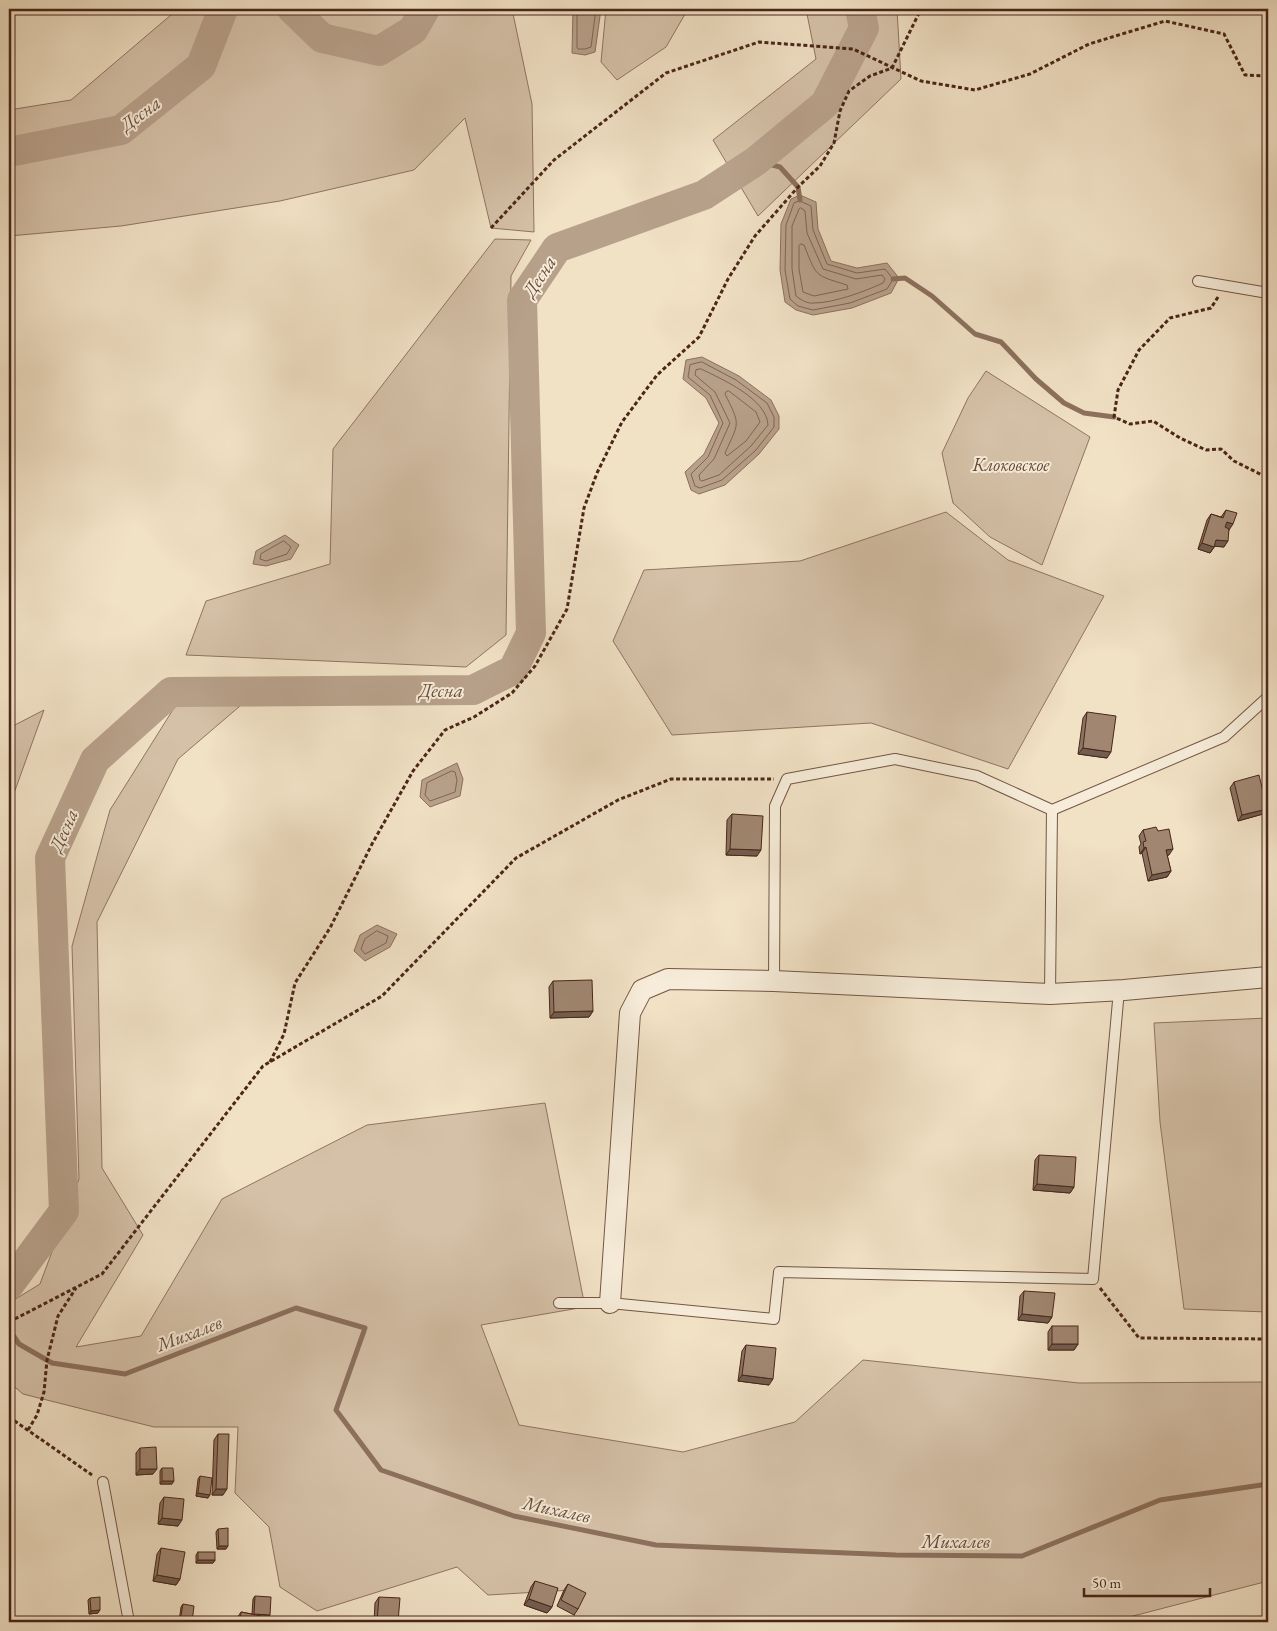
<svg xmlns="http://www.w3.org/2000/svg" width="1277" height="1631" font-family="'EB Garamond',serif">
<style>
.green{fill:#d5c1a8;stroke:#907460}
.water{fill:#b8a18b;stroke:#8c705d}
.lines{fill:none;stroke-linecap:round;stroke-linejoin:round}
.shore{stroke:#816452;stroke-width:1}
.stream{stroke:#8c705d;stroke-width:5}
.river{stroke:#b8a18b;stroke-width:30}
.service-casing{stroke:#745544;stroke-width:12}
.minor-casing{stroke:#745544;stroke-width:22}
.path{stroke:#4a2619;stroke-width:3;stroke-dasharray:4 2.5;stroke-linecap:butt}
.service{stroke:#f6ecd9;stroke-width:10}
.minor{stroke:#f6ecd9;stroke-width:20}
.wall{fill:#8a7462;stroke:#4a2619}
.shaded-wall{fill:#715e50;stroke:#4a2619}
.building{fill:#a18772;stroke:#4a2619}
.labels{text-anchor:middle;stroke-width:4;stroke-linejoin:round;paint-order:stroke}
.park-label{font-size:18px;font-style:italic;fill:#664536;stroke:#f6ecd9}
.water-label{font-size:19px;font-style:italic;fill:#6b4b3b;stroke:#f6ecd9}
</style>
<rect width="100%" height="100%" fill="#f1e1c5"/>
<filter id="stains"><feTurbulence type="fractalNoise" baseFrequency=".004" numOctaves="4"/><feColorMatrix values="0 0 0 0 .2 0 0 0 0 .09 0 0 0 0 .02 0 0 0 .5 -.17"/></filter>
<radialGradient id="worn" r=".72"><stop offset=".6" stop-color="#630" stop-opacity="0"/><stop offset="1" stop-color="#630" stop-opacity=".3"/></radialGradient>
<!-- green -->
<g class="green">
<polygon points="178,9 512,9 532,104 534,232 491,228 465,118 414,170 280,201 121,226 9,236 9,110 71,100"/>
<polygon points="606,9 688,9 666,47 617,80 601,62"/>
<polygon points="806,9 897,9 901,79 758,216 713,140 816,59"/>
<polygon points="495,239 531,240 511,276 506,635 466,667 186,655 206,601 330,564 333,449"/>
<polygon points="986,371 1090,437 1042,565 990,537 953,503 942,453 968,398"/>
<polygon points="946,512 1008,560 1104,596 1008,769 871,723 672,735 613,641 644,570 800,561"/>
<polygon points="179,700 240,706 178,759 97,922 102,1168 143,1235 76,1347 141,1336 222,1199 367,1125 545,1103 585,1307 481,1325 519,1425 683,1452 795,1422 863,1360 1079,1383 1268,1382 1268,1581 1110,1622 575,1622 572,1590 488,1595 457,1567 317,1611 280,1587 269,1527 235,1493 238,1427 154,1427 23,1394 9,1382 9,1303 40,1284 79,1179 72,946 110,810"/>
<polygon points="44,710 9,807 9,728"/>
<polygon points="1268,1018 1268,1312 1184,1309 1160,1122 1154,1023"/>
</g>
<!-- water -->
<g class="water">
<polygon points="573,9 601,9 595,52 585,55 572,53"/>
<polygon points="800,195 816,202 818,229 831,261 857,268 887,263 899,278 891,293 852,308 813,315 796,310 785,302 780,270 781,224 791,199"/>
<polygon points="702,357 739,376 771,400 779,416 779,429 759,454 725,485 699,494 691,490 685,472 704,454 719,423 706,398 683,379 686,360"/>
<polygon points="285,535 299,545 291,559 266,566 253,564 256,551"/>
<polygon points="457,763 463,779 460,796 430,807 420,797 422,780"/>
<polygon points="377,925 397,934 390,947 365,961 354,951 360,935"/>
</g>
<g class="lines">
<!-- shore -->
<g class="shore">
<polyline points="577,9 577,47 578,49 585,49 591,47 596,9"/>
<polygon points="800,201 811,206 813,230 827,264 857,273 885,269 893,279 887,289 850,303 813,310 798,306 790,299 785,270 786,225 794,203"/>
<path d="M 801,208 L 805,211 L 807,233 L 823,269 L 856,279 L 882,275 L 885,279 L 883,283 C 866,291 834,303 814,303 C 808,304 801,300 796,296 L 792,269 L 792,226 L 799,209 Z"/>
<path d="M 801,244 L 804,245 C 817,277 814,275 847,285 L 848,289 L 814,296 L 803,292 L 799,269 L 799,246 Z"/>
<polygon points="702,362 736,380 767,403 774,417 774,427 756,450 722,480 700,488 695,486 691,474 708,457 723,423 710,395 688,377 690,365"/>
<path d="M 701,369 C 722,379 767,399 768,425 L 751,446 L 719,475 L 702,481 L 700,480 L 699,475 L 714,459 L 730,423 L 715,392 L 695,375 L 696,370 Z"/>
<path d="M 729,391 L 756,412 L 760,422 L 746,441 L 727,456 L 725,453 C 739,422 741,426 725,394 L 726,392 Z"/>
<polygon points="284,541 291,547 287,554 266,561 260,559 261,554"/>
<polygon points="452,771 455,772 457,780 455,792 430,801 425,795 427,783"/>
<polygon points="377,931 388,936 386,943 365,954 361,949 365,939"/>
</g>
<!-- stream -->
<g class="stream">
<polyline points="756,161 780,167 798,187 800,200"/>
<polyline points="893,279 905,278 932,296 975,334 1001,342 1036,379 1064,403 1084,413 1114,417"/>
<polyline points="9,1329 19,1344 52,1363 125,1374 296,1308 365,1328 336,1410 381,1470 514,1516 656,1545 896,1555 1022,1556 1160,1500 1268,1484"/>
</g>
<!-- river -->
<g class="river">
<polyline points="292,9 322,38 379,51 413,30 425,9"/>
<polyline points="9,152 121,130 201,66 223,9"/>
<polyline points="9,1285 64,1211 50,858 95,760 171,692 473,690 513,670 531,633 522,300 557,248 704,195 756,161 825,104 864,28 860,9"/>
</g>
<defs>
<g id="service">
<polyline points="1198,281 1268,293"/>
<polyline points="774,981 775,806 787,779 895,759 977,776 1052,810 1224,737 1268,697"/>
<polyline points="1050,994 1052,810"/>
<polyline points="559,1303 610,1303 774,1319 779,1272 1093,1279 1119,990"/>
<polyline points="103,1482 129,1622"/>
</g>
<polyline id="minor" points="610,1303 630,1013 642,990 668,979 774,981 1050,994 1124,990 1268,977"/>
</defs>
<!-- service casing -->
<use href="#service" class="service-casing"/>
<!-- minor casing -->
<use href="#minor" class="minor-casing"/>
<!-- path -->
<g class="path">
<polyline points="491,228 554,160 666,73 759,42 853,49 921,81 975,90 1030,74 1089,44 1165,21 1224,34 1245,75 1268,76"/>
<polyline points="1218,297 1211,308 1170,318 1139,350 1118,390 1114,417 1130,424 1153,421 1180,438 1206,450 1221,449 1234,461 1268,478"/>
<polyline points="270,1062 284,1034 295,983 330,928 372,844 413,771 445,730 474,717 512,693 535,666 567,609 584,508 597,473 622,422 657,375 699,337 728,279 755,236 798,187 820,166 834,143 840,111 849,91 870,76 892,68 921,9"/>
<polyline points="1100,1288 1139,1338 1268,1339"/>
<polyline points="9,1322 102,1274 263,1066 382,996 516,858 618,800 671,779 774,779"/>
<polyline points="9,1417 92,1475"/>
<polyline points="28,1430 37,1415 44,1392 47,1360 58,1316 76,1288"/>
</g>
<!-- service -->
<use href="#service" class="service"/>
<!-- minor -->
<use href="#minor" class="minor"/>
</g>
<!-- wall -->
<g class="wall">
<polygon points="1226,510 1229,530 1224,547 1215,546 1210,553 1198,549 1207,520 1211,514 1221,517"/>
<polygon points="1087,712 1107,758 1078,754 1083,718"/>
<polygon points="1234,782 1267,809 1263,814 1238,821 1230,788"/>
<polygon points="732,814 757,856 726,855 727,820"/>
<polygon points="1143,830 1158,831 1169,855 1167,855 1171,871 1167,877 1148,881 1142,853 1140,854 1139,847 1141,844 1139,836"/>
<polygon points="553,981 593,1011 589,1017 550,1018 549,987"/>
<polygon points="1039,1155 1074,1187 1070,1193 1033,1190 1035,1160"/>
<polygon points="1024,1291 1052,1317 1048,1323 1018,1320 1020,1296"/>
<polygon points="1052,1326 1078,1344 1074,1350 1048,1350 1048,1332"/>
<polygon points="746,1345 769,1385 738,1381 742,1351"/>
<polygon points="218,1434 223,1495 212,1495 214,1440"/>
<polygon points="140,1448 153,1474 136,1475 136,1453"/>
<polygon points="162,1468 172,1484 160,1484 160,1471"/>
<polygon points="200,1476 208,1498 196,1496 198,1479"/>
<polygon points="164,1497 178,1526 158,1524 160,1503"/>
<polygon points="218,1529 226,1549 217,1549 216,1532"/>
<polygon points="161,1548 180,1579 176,1585 153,1581 157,1554"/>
<polygon points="198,1552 215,1560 213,1563 196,1563 196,1555"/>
<polygon points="535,1581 552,1607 547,1613 524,1605 531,1587"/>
<polygon points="568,1584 578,1609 574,1615 557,1606 564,1590"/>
<polygon points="255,1596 268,1618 260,1617 260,1622 237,1622 237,1618 241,1612 252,1614 253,1599"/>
<polygon points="379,1597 398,1622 374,1622 375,1603"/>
<polygon points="90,1598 98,1613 89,1614 88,1600"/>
<polygon points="183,1604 192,1622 179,1622 181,1607"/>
</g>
<!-- shaded-wall -->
<g class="shaded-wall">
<polygon points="1227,522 1233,524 1229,530 1223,528"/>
<polygon points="1216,540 1228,541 1224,547 1212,546"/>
<polygon points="1202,543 1214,547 1210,553 1198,549"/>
<polygon points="1083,748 1111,752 1107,758 1078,754"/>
<polygon points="1267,809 1263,814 1238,821 1242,815"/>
<polygon points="1146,847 1142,853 1140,854 1144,848"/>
<polygon points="730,849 761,850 757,856 726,855"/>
<polygon points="1173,849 1169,855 1162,856 1166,850"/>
<polygon points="1171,871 1167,877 1148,881 1152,875"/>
<polygon points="593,1011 589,1017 550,1018 554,1012"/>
<polygon points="1037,1184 1074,1187 1070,1193 1033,1190"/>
<polygon points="1022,1314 1052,1317 1048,1323 1018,1320"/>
<polygon points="1052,1344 1078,1344 1074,1350 1048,1350"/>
<polygon points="742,1375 773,1379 769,1385 738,1381"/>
<polygon points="140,1469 157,1469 153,1474 136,1475"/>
<polygon points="162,1481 174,1481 172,1484 160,1484"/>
<polygon points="216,1489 227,1489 223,1495 212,1495"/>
<polygon points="198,1493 210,1495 208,1498 196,1496"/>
<polygon points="162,1518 182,1520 178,1526 158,1524"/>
<polygon points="219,1546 228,1546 226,1549 217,1549"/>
<polygon points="198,1560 215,1560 213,1563 196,1563"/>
<polygon points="157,1575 180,1579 176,1585 153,1581"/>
<polygon points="529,1599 552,1607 547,1613 524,1605"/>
<polygon points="100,1610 98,1613 89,1614 91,1611"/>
<polygon points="254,1614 270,1615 268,1618 252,1617"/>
<polygon points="377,1621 398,1622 376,1622"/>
</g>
<!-- building -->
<g class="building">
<polygon points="1226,510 1237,513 1233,524 1227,522 1225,527 1229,529 1228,541 1216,540 1214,547 1202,543 1211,514 1223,518"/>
<polygon points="1087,712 1116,716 1111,752 1083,748"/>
<polygon points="1259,775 1267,809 1242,815 1234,782"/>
<polygon points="732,814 763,816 761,850 730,849"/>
<polygon points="1156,827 1158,831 1169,829 1173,849 1166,850 1171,871 1152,875 1146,847 1144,848 1143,842 1146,841 1143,830"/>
<polygon points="592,980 593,1011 554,1012 553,981"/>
<polygon points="1039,1155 1076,1157 1074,1187 1037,1184"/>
<polygon points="1024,1291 1055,1293 1052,1317 1022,1314"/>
<rect x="1052" y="1326" width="26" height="18"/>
<polygon points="746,1345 776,1348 773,1379 742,1375"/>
<polygon points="218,1434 229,1434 227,1489 216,1489"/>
<polygon points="156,1447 157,1469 140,1469 140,1448"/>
<polygon points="162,1468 173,1468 174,1481 162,1481"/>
<polygon points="200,1476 212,1478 210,1495 198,1493"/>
<polygon points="164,1497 184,1499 182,1520 162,1518"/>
<polygon points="228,1528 228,1546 219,1546 218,1529"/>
<polygon points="161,1548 185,1552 180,1579 157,1575"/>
<rect x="198" y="1552" width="17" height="8"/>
<polygon points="535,1581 558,1588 552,1607 529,1599"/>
<polygon points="568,1584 586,1593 578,1609 561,1600"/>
<polygon points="255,1596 271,1597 270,1615 254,1614"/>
<polygon points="100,1597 100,1610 91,1611 90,1598"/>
<polygon points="379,1597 400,1598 398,1622 377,1621"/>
<polygon points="183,1604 194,1606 192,1622 180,1621"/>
<polygon points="241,1612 261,1616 260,1622 240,1622"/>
</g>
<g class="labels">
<!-- park labels -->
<g class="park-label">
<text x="1011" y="471">Клоковское</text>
</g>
<!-- water labels -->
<g class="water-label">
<text transform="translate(140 113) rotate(-36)" y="7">Десна</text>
<text transform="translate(539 276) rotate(-57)" y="7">Десна</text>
<text x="441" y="697">Десна</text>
<text transform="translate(63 830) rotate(-66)" y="7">Десна</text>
<text transform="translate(189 1333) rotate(-21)" y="7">Михалев</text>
<text transform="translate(557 1509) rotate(12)" y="7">Михалев</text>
<text x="956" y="1548">Михалев</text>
</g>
</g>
<!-- margin -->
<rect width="1277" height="1631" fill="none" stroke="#f1e1c5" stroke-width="30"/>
<rect x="10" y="10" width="1257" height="1611" fill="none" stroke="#4a2619" stroke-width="2.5"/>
<rect x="15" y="15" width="1247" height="1601" fill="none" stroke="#4a2619"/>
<!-- scale -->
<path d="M1084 1588v8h126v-8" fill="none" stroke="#4a2619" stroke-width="2.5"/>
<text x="1092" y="1588" font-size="15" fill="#4a2619" stroke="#f6ecd9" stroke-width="4" paint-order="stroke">50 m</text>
<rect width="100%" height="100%" filter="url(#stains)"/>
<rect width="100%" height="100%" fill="url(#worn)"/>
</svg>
